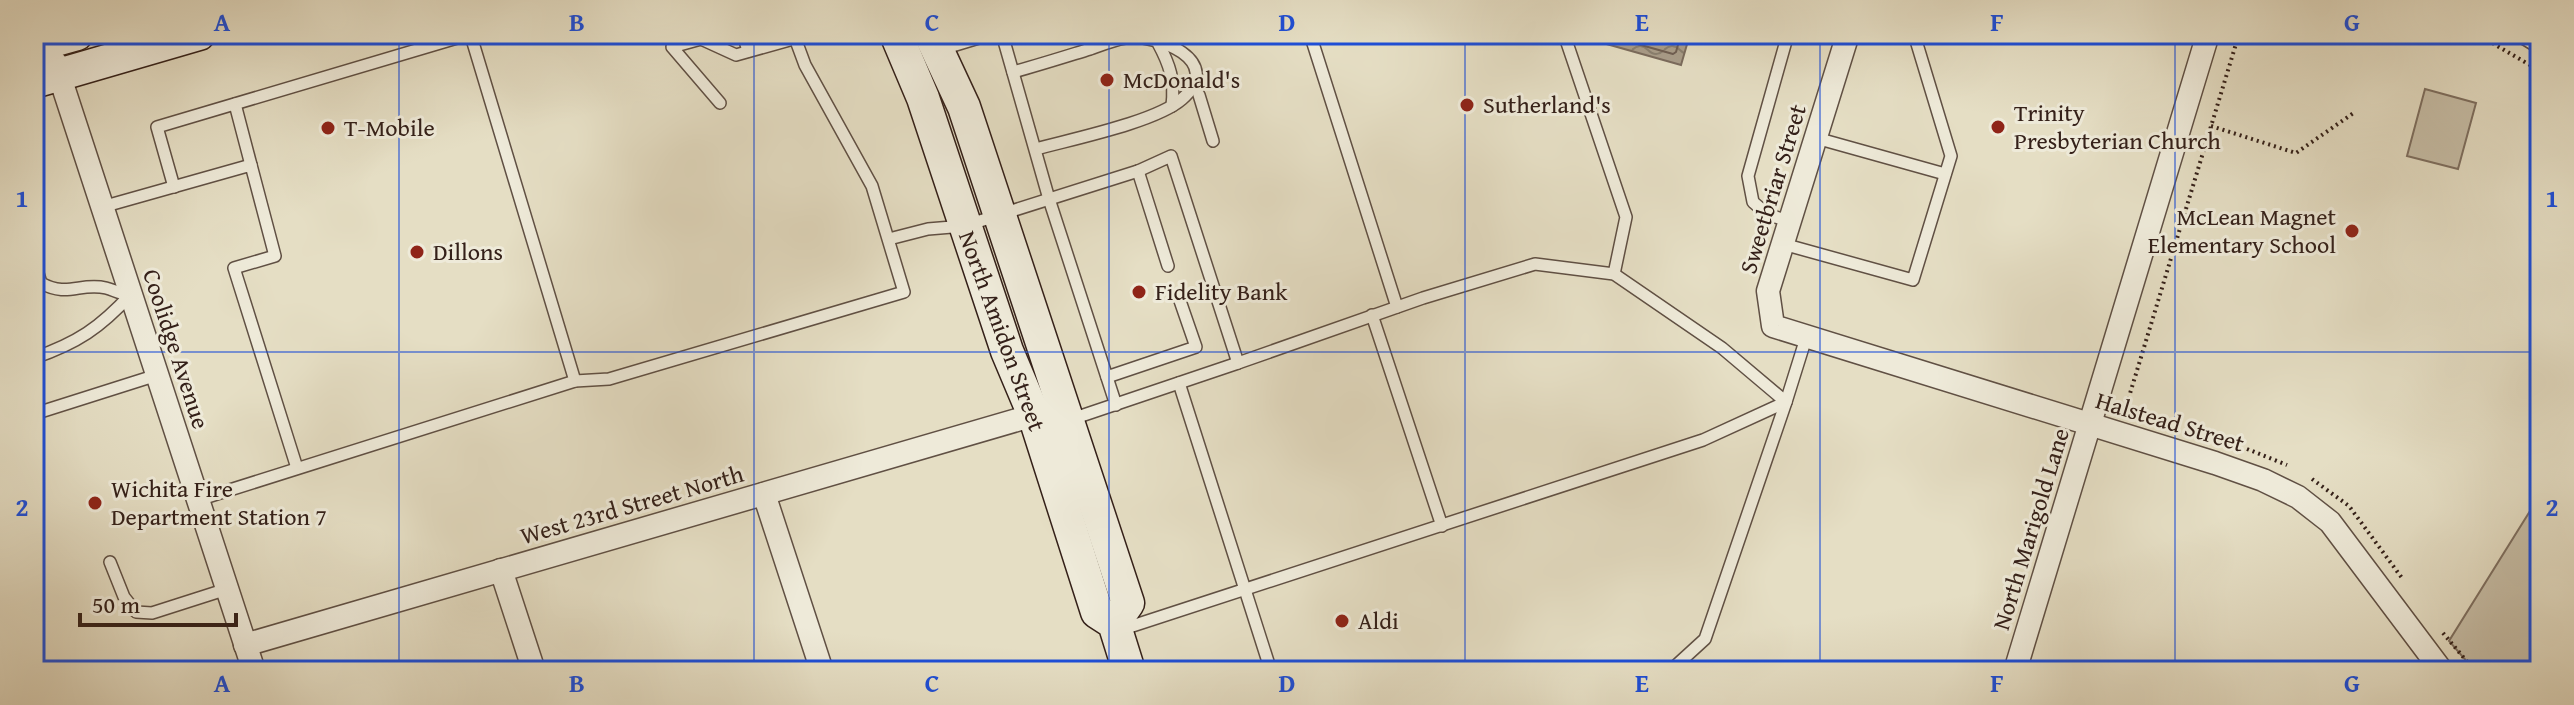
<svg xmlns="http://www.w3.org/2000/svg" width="2574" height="705" font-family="'Gentium Book Plus',serif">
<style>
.park{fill:#c7bea7;stroke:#7e6f60;stroke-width:2}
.water{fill:url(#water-waves);stroke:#7a6b5d;stroke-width:2}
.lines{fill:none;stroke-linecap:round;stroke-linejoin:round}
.shore{stroke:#6e5e52;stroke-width:2}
.lane-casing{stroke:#605044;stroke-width:14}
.street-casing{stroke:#605044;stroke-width:25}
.secondary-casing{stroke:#342019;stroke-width:35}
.path{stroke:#342019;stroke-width:4;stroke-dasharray:2 4;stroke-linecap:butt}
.lane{stroke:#eeead9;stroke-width:11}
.street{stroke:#eeead9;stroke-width:22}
.secondary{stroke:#eeead9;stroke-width:32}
.grid{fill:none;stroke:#1d4ed8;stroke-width:2;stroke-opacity:0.55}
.poi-dot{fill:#8f2418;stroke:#eeead9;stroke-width:3}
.labels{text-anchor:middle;stroke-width:6;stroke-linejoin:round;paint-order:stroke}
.poi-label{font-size:24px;fill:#342019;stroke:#eeead9;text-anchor:start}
.street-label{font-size:24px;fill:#342019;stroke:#eeead9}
.neatline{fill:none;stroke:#1d4ed8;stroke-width:3}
.grid-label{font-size:26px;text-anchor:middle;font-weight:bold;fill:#1d4ed8}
</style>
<defs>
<pattern id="water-waves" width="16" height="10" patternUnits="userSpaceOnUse" patternTransform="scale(2)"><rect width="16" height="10" fill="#a99d8a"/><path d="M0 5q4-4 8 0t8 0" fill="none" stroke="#8a8070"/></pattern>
</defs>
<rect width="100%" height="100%" fill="#e5dec4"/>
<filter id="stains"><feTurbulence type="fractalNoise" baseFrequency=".0025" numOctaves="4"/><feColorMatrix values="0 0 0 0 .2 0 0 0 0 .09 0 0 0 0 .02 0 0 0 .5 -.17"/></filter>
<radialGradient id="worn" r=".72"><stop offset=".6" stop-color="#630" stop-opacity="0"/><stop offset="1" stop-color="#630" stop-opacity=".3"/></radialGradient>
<!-- park -->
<g class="park">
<polygon points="2425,89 2476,103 2458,169 2407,156"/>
<polygon points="2540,495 2540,671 2475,671 2449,641"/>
</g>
<!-- water -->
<polygon class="water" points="1606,34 1690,34 1681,65 1603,43"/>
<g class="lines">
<!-- shore -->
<polyline class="shore" points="1613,34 1616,38 1673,54 1676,52 1681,34"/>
<defs>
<g id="lane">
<polyline points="700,34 701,39 736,55 811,34"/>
<polyline points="743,34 748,51"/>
<polyline points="1002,34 1049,199 1116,405"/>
<polyline points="1310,34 1397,307"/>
<polyline points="1564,34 1626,217 1614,274"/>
<polyline points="1788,34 1748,176 1753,202 1768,215 1790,221"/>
<polyline points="471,36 575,381"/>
<polyline points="701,39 672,47 720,103"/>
<path d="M 1158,43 C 1170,65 1175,81 1172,106"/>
<polyline points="939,50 992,34"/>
<path d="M 1013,72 C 1039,65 1064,57 1090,49 C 1101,45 1113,40 1125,38 C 1157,33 1226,61 1182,99 C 1156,122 1072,139 1036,149"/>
<polyline points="1199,95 1213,141"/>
<polyline points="235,104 251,165"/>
<polyline points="1816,138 1945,174"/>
<polyline points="1138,171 1168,266"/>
<polyline points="174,187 157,127 457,38 500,34"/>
<polyline points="102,207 251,165 275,256 234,268 297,468"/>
<polyline points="889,239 928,229 964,226 1138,171 1171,156 1238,363 1072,419"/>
<polyline points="1783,244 1913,280 1951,156 1914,34"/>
<path d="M 34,260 L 41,283 C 68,298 80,282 106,288 C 115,290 120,295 131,294 C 100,328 77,343 34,358"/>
<polyline points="1372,315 1442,526"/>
<polyline points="1238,363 1423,298 1535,264 1614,274 1722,348 1786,402 1705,639 1670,671"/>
<polyline points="1107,377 1196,347 1178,295"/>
<polyline points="1179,383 1271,671"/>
<polyline points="34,414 157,375"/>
<polyline points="198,500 575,381 609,379 904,292 872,186 805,65 795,38"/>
<polyline points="110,562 124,597 136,612 152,613 227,589"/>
<polyline points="1120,630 1703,440 1786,402 1806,338"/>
</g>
<g id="street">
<polyline points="1848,34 1768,291 1773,326 2215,463 2263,480 2298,497 2330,522 2442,671"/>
<polyline points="2527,34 2540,42"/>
<polyline points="55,62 254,671"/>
<polyline points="764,494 822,671"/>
<polyline points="501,570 534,671"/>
<polyline points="245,645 1034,415"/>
<polyline points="2015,671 2208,34"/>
</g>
<g id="secondary">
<polyline points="896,34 923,98 1007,351 1034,415 1097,612 1114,623 1129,671"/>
<polyline points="930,34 964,107 1128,603 1114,623"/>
<polyline points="34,46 77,34"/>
<polyline points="34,82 199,34"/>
</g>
</defs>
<!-- lane casing -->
<use href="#lane" class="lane-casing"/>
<!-- street casing -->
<use href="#street" class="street-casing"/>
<!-- secondary casing -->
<use href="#secondary" class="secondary-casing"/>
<!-- path -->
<g class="path">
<polyline points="2477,34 2540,71"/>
<polyline points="2211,126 2296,153 2355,112"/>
<polyline points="2117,408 2166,423"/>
<polyline points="2125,410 2239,34"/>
<polyline points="2247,449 2287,465"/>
<polyline points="2312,479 2349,506 2402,578"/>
<polyline points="2443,633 2475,671"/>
</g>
<!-- lane -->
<use href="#lane" class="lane"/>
<!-- street -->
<use href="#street" class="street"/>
<!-- secondary -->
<use href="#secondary" class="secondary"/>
</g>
<!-- grid -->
<path class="grid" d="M 399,34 L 399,671M 754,34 L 754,671M 1109,34 L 1109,671M 1465,34 L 1465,671M 1820,34 L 1820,671M 2175,34 L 2175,671M 34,352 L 2540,352"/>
<!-- markers -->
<g class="poi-dot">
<circle cx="1107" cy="80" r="8"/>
<circle cx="1467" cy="105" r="8"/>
<circle cx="1998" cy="127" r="8"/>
<circle cx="328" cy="128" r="8"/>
<circle cx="2352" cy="231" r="8"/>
<circle cx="417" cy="252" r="8"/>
<circle cx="1139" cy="292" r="8"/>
<circle cx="95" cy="503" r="8"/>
<circle cx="1342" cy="621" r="8"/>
</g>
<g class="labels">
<!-- poi labels -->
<g class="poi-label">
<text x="1123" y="88">McDonald's</text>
<text x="1483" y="113">Sutherland's</text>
<text x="2014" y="121">Trinity<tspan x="2014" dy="28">Presbyterian Church</tspan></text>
<text x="344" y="136">T-Mobile</text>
<text x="2336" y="225" text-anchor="end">McLean Magnet<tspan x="2336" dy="28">Elementary School</tspan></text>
<text x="433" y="260">Dillons</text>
<text x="1155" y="300">Fidelity Bank</text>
<text x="111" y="497">Wichita Fire<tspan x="111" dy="28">Department Station 7</tspan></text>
<text x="1358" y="629">Aldi</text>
</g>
<!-- street labels -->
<g class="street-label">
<text transform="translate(1773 189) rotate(-73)" y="8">Sweetbriar Street</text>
<text transform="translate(1002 331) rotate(70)" y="8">North Amidon Street</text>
<text transform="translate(176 349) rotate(72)" y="8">Coolidge Avenue</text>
<text transform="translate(2170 422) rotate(17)" y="8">Halstead Street</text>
<text transform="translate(632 505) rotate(-16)" y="8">West 23rd Street North</text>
<text transform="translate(2031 529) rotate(-73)" y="8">North Marigold Lane</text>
</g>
</g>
<!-- margin -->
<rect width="2574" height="705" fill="none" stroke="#e5dec4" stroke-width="88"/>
<!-- scale -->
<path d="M80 613v12h156v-12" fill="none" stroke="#342019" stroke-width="4"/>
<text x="92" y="613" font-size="24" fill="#342019" stroke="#eeead9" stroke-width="6" paint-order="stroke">50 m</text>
<rect x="44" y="44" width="2486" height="617" class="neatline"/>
<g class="grid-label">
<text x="222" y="31">A</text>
<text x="577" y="31">B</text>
<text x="932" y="31">C</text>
<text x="1287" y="31">D</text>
<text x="1642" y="31">E</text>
<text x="1997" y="31">F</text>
<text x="2352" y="31">G</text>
<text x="22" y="207">1</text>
<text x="2552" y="207">1</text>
<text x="22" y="516">2</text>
<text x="2552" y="516">2</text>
<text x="222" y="692">A</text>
<text x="577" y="692">B</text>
<text x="932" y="692">C</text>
<text x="1287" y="692">D</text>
<text x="1642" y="692">E</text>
<text x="1997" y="692">F</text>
<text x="2352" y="692">G</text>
</g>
<rect width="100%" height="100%" filter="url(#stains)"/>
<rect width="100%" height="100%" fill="url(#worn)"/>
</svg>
